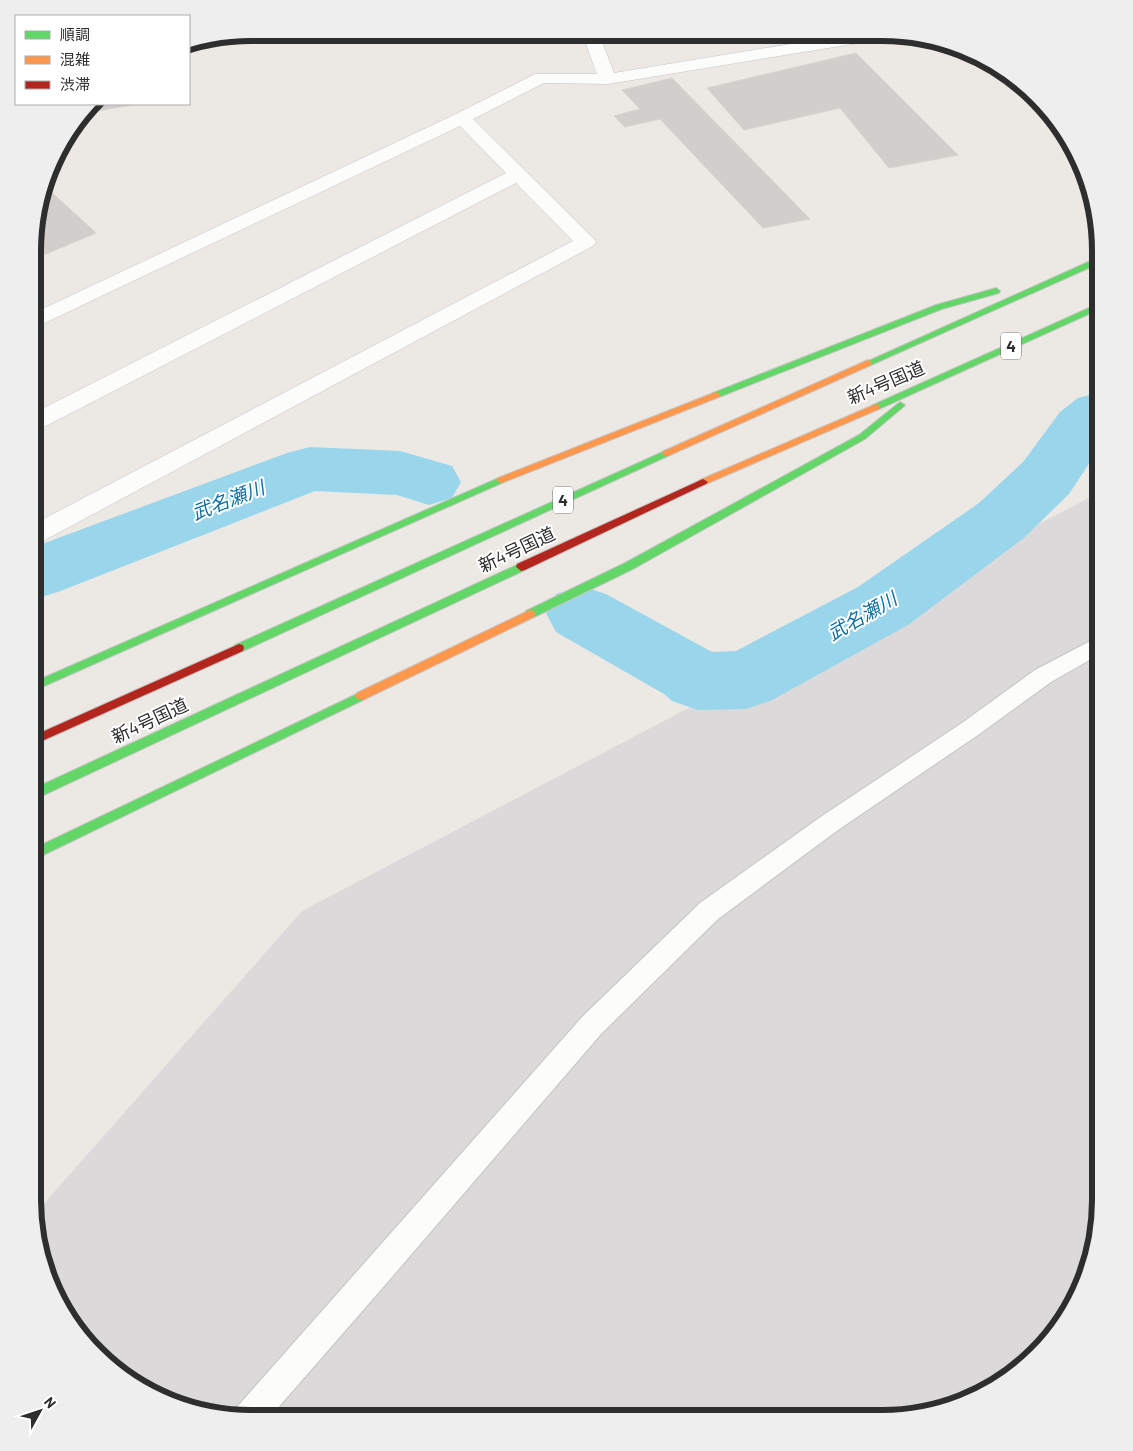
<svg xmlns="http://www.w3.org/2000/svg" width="1133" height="1451" font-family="Barlow,'Noto Sans JP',sans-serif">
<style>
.industrial{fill:#dcd9db}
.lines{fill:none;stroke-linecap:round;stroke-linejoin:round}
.river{fill:#99d6ec;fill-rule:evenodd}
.building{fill:#d1cecb;stroke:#d7d4d0}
.lane-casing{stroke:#c5c4c5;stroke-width:2}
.street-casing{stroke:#c5c4c5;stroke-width:1}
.fast-casing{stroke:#c6c5c4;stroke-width:2}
.slow-casing{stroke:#c6c5c4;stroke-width:2}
.jam-casing{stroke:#c6c5c4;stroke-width:2}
.lane{fill:#fcfcfb;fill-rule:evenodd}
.street{fill:#fcfcfb;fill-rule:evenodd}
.fast{fill:#63d668;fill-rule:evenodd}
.slow{fill:#ff974d;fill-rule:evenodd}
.jam{fill:#b3261e;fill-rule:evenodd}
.labels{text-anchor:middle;stroke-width:4;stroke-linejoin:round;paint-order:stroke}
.shield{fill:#fff;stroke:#6d6d6d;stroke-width:1}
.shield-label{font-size:16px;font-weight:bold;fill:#2e2e2e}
.street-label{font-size:18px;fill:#2e2e2e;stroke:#fff}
.water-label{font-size:19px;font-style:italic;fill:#0d6fa3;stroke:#fff}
.rim{fill:none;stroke:#2e2e2e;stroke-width:6}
</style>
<rect width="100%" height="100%" fill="#ece8e4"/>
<!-- industrial -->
<polygon class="industrial" points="1100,492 1100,1214 1071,1309 1036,1355 991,1389 896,1418 237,1418 181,1407 130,1382 62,1309 40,1256 34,1215 302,911"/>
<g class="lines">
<!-- river -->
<g class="river">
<polygon points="1100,392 1100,447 1069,494 1025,537 908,625 772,700 746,709 698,710 672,701 664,694 556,632 546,613 556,594 581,586 606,594 712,652 736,651 858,587 979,503 1023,462 1060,412 1078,398"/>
<polygon points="310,447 400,451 452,466 461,482 452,498 429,505 397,495 315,491 58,592 34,599 34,547 287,453"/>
</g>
</g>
<!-- building -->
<g class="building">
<polygon points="856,53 958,155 889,168 840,108 744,130 707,88"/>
<polygon points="974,58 1003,70 1018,85 1007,87"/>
<polygon points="672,78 810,219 763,228 660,119 625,127 614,116 640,109 622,90"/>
<polygon points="93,104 138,104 86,113"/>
<polygon points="46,187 96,233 34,259 34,223"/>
</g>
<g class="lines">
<defs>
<polygon id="lane" points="1100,636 1100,654 1051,682 978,735 838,830 718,919 601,1034 379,1292 269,1418 233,1417 237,1407 583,1016 700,903 822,816 962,723 1035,670"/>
<g id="street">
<polygon points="251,32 279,33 277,37 271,38 201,46 193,42"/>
<polygon points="582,33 599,34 614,73 851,34 891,34 889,38 883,39 608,84 544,83 473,119 593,238 596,242 593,246 43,541 34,544 34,524 573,241 516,183 42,428 34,431 34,413 506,173 460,126 34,328 34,313 456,114 535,74 597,74"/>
</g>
<g id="fast">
<polygon points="1097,258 1100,258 1100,263 871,365 868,366 864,363"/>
<polygon points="996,288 1000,291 999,293 942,309 719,397 713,397 711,395 713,393 936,305"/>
<polygon points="1100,303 1100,309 879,409 876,410 871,407 873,405"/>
<polygon points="900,402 905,405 903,407 865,439 633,569 534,617 526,617 525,614 526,611 625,563 859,435"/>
<polygon points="667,450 672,453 670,455 243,651 235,651 234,648 235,645"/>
<polygon points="501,477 506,480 504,482 33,691 34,682"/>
<polygon points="521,563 526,567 525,570 33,800 33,789"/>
<polygon points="361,692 365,693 367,696 365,699 33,860 33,849"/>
</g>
<g id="slow">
<polygon points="868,360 872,363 871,365 670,455 664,455 662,453 664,451"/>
<polygon points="716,392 721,395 719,397 504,482 501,483 496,480 498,478"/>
<polygon points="876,404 879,405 879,409 706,484 703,485 698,482 700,480"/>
<polygon points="530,610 534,611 535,614 534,617 365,699 357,699 355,696 357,693"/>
</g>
<g id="jam">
<polygon points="703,479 708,482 706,484 525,570 521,571 516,567 517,564"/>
<polygon points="239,644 243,645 244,648 243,651 33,745 33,736"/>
</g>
</defs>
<!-- lane casing -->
<use href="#lane" class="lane-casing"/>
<!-- street casing -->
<use href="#street" class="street-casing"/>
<!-- fast casing -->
<use href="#fast" class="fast-casing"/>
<!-- slow casing -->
<use href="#slow" class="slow-casing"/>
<!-- jam casing -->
<use href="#jam" class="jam-casing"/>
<!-- lane -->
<use href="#lane" class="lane"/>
<!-- street -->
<use href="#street" class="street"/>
<!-- fast -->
<use href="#fast" class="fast"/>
<!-- slow -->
<use href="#slow" class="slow"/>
<!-- jam -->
<use href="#jam" class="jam"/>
</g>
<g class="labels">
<!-- shield labels -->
<g class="shield">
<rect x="1001" y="332.5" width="20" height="27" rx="4"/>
<rect x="553" y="486.5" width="20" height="27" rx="4"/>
</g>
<g class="shield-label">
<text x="1011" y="352">4</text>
<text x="563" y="506">4</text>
</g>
<!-- street labels -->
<g class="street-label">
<text transform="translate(886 383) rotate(-23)" y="6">新4号国道</text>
<text transform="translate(517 550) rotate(-25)" y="6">新4号国道</text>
<text transform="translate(150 721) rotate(-25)" y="6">新4号国道</text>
</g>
<!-- water labels -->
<g class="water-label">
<text transform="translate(228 500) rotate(-21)" y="7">武名瀬川</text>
<text transform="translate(862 616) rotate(-30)" y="7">武名瀬川</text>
</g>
</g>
<!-- crop -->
<path d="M0 0H1133V1451H0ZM251 41H882A210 210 0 0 1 1092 251V1200A210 210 0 0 1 882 1410H251A210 210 0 0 1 41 1200V251A210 210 0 0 1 251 41Z" fill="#eee" fill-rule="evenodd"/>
<path class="rim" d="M251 41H882A210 210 0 0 1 1092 251V1200A210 210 0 0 1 882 1410H251A210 210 0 0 1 41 1200V251A210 210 0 0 1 251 41Z"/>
<!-- legend -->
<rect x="15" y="15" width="175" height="90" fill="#ffffff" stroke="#ababab"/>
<rect x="25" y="31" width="25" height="8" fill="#63d668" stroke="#ababab"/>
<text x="60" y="40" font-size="15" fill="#2e2e2e">順調</text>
<rect x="25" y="56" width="25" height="8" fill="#ff974d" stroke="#ababab"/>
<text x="60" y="65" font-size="15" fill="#2e2e2e">混雑</text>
<rect x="25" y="81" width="25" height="8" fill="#b3261e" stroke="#ababab"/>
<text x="60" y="90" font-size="15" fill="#2e2e2e">渋滞</text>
<!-- north arrow -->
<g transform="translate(40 1411) rotate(50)" stroke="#ffffff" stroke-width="4" paint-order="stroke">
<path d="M0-4L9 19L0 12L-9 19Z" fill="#2e2e2e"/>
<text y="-8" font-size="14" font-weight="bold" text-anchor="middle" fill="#2e2e2e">N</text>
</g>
</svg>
